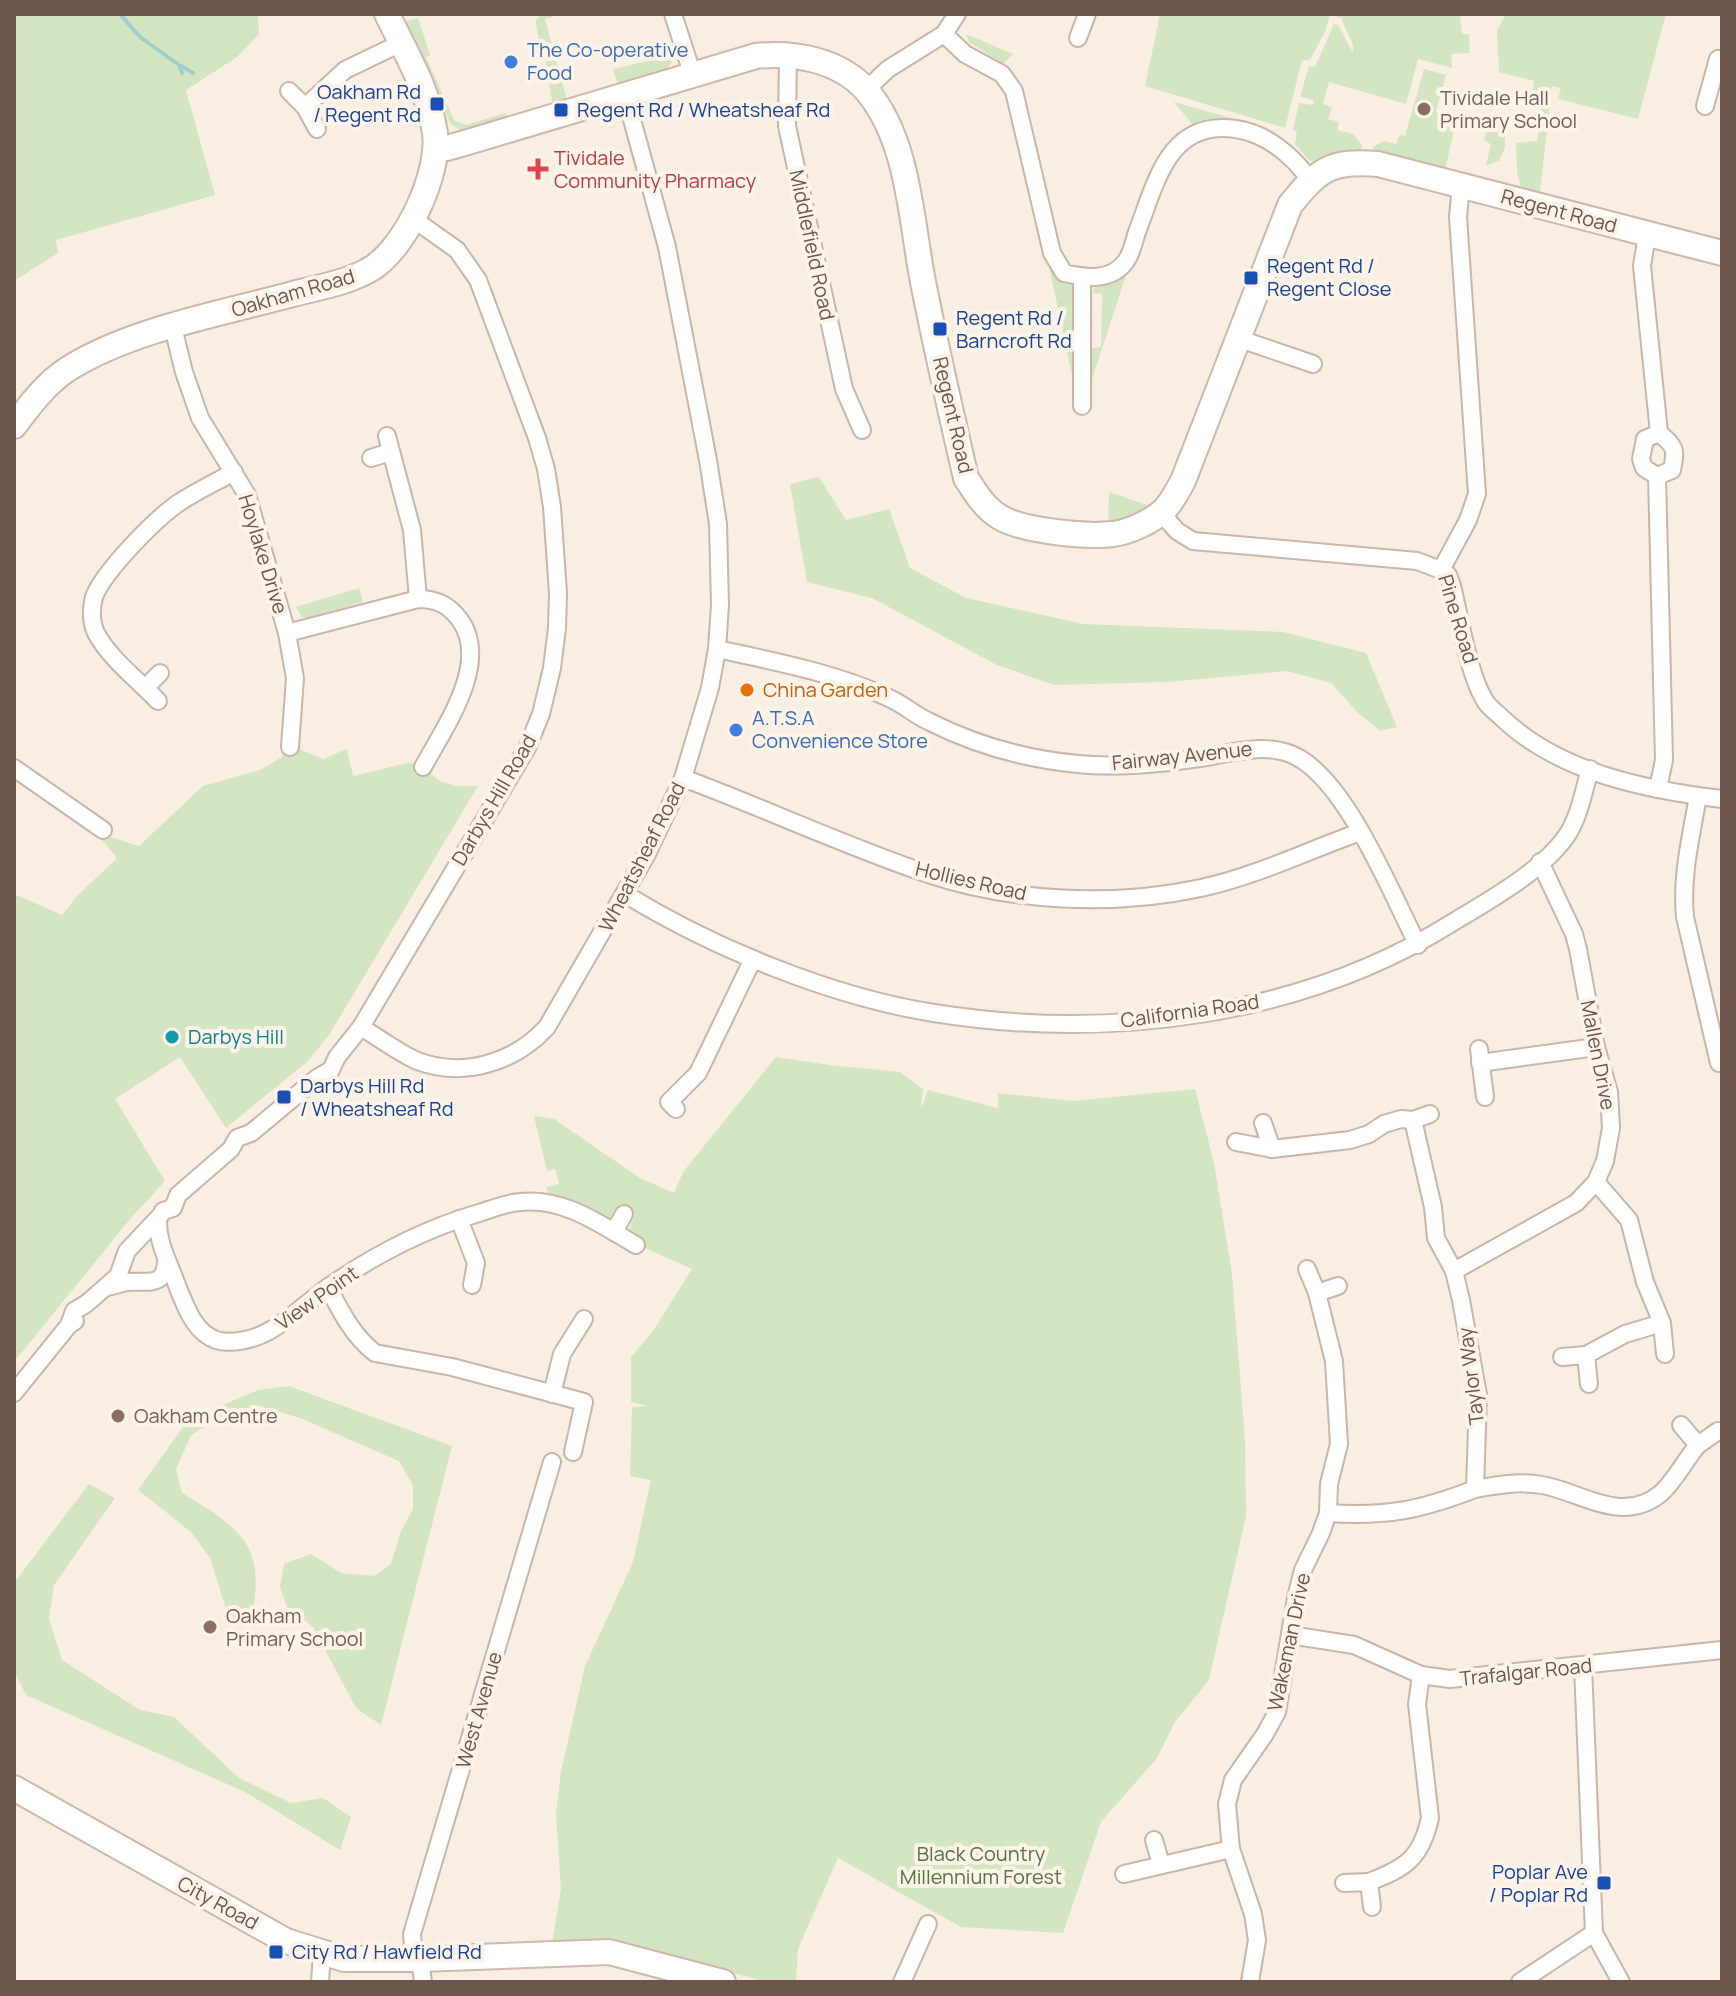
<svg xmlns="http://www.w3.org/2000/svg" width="1736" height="1996" font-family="Manrope,sans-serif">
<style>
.green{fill:#d4e5c2}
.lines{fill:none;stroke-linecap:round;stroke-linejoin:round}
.stream{stroke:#a0ced1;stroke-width:4}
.street-casing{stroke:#c9b5aa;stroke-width:20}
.secondary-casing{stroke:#ceb7ab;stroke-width:28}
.street{stroke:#fff;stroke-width:16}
.secondary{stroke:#fff;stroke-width:24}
.shop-dot{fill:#3f7fe0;stroke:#fdf3e8;stroke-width:3}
.transit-dot{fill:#1a4fb4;stroke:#fdf3e8;stroke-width:3}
.education-dot{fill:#8d6e63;stroke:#fdf3e8;stroke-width:3}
.health-dot{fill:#e0444e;stroke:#fdf3e8;stroke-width:3}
.food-dot{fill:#e8710a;stroke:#fdf3e8;stroke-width:3}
.culture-dot{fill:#0f9aa8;stroke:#fdf3e8;stroke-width:3}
.labels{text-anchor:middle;stroke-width:8;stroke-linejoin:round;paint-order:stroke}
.shop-label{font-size:20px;fill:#366cbe;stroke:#fdf3e8;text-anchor:start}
.transit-label{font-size:20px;fill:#164399;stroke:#fdf3e8;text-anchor:start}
.education-label{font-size:20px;fill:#785e54;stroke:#fdf3e8;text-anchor:start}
.health-label{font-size:20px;fill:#be3a42;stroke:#fdf3e8;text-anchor:start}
.street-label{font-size:20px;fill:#6e554b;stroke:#fdf3e8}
.food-label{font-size:20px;fill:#c56008;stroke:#fdf3e8;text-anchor:start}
.culture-label{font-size:20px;fill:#0d838f;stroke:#fdf3e8;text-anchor:start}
.park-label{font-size:20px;fill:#567344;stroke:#fdf3e8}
</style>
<rect width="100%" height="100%" fill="#f9eee2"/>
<!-- green -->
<g class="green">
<polygon points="14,14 258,14 259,34 237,57 186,90 215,195 56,240 58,253 14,281"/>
<path d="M 541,14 L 562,14 L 545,19 L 567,100 L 553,104 C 549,93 551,83 548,72 C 545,54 537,39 536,21 Z"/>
<polygon points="1160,14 1460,14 1462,34 1469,34 1470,53 1451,54 1452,68 1418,59 1406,104 1329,82 1323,104 1332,107 1328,119 1339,122 1337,130 1353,134 1362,145 1361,152 1318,162 1309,160 1295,144 1297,132 1293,130 1299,103 1313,105 1314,100 1300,97 1309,66 1315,67 1334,24 1338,25 1353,53 1353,45 1341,18 1330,15 1325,32 1310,60 1302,60 1285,128 1145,86"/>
<polygon points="1506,14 1666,14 1638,119 1558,99 1561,88 1552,86 1540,193 1521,188 1517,172 1516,143 1537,141 1543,94 1533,92 1534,81 1499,72 1497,30"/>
<polygon points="418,18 430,55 426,57 454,120 466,125 505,113 508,125 470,134 451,125 404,22"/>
<polygon points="966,34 1013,54 1003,64 969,42"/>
<path d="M 673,55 C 672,79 637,80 618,85 L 613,69 Z"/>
<polygon points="1424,69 1446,75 1436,112 1457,118 1445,169 1372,151 1374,146 1384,141 1396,144 1399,135 1405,136"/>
<polygon points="1174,102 1237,120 1192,124"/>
<polygon points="1488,125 1505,129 1505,147 1500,160 1488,165 1486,165 1491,144 1484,141"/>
<polygon points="1130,263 1090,385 1091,348 1101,347 1102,294 1093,293 1094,288 1113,283"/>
<polygon points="1049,266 1060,278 1076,287 1074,385"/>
<polygon points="819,477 846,520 889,509 910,568 966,598 1083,624 1283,632 1366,653 1397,727 1380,731 1357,712 1331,683 1287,671 1167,682 1054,685 997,665 872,598 807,582 790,484"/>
<polygon points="1109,492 1153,507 1143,517 1108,525"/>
<polygon points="359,588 363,602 309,617 302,617 296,607"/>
<polygon points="286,747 301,750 323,759 347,749 353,776 407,763 417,764 440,781 455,786 478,786 329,1035 308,1061 226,1128 180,1057 115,1099 165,1181 131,1218 14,1362 14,894 62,915 77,896 117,858 100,838 104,835 139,846 203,786 260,770 282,757"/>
<polygon points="776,1057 830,1065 900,1072 923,1089 921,1109 928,1090 998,1108 998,1093 1073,1101 1195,1089 1214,1163 1232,1274 1245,1441 1246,1516 1209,1680 1175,1722 1157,1758 1101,1822 1063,1933 961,1927 838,1858 798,1949 796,1982 766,1982 634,1945 606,1942 552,1943 561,1889 556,1813 561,1772 585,1666 633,1562 651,1480 630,1476 632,1407 649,1406 631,1402 631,1357 653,1331 692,1269 645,1248 628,1232 635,1214 623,1210 616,1218 608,1221 548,1193 546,1187 559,1184 555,1169 547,1171 534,1116 554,1119 640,1178 674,1193 683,1172"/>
<path d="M 289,1386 L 452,1446 L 381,1725 L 356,1708 L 313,1627 L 287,1607 L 280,1587 L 284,1564 L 311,1554 L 341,1573 L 374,1576 L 391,1564 L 401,1531 L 413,1509 L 413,1485 L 399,1461 L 300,1418 L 260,1406 L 220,1418 L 191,1435 L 176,1469 L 182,1493 C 246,1531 267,1548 250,1625 L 229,1619 L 210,1558 L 191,1532 L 138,1490 L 188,1420 L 258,1390 Z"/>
<polygon points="89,1484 115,1498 54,1585 49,1619 62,1660 140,1710 174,1717 239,1778 291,1803 323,1798 351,1817 340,1850 245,1792 26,1695 14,1671 14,1583"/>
</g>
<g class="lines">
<!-- stream -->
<g class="stream">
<polyline points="120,14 140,37 179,65 182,73"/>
<polyline points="181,66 193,73"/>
</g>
<defs>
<g id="street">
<polyline points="673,14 693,76"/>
<path d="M 944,34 L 965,54 L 1002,74 L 1014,91 L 1052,253 L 1064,273 C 1086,278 1111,282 1126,261 C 1132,253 1134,241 1137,232 C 1156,183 1168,119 1236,129 C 1266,133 1293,156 1310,180"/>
<polyline points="1078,38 1087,14"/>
<polyline points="788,54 787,126 844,389 862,430"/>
<polyline points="866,90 888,69 944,34 957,14"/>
<polyline points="289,91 305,107 317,129"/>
<polyline points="1705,106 1718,59"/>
<polyline points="305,107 345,70 401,43"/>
<path d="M 1461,185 L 1458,217 L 1477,494 L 1468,520 L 1441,570 L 1448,575 L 1452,586 C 1460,618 1468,672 1484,699 C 1487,706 1495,711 1501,717 C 1558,772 1645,790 1722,799"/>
<path d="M 1647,235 L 1642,266 L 1659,433 C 1676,447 1676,449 1672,470 L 1657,476 L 1644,468 L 1641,459 L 1645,439 L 1659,433"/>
<polyline points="1082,277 1082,406"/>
<polyline points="173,327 184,372 200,418 247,495 287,633 295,678 290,747"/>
<polyline points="1237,338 1313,364"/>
<polyline points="387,436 412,530 418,599"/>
<polyline points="371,458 390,452"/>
<polyline points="1657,476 1664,760 1658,789"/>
<polyline points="1161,513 1177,531 1193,541 1417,561 1441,570"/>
<path d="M 287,633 L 418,599 C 437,599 449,605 460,620 C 491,663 444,728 423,767"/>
<path d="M 717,649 C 773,661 840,674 891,699 C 904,705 915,715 928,721 C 975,745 1025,759 1078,764 C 1115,768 1156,764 1193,759 C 1228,755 1266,739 1299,758 C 1349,787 1391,893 1418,945"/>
<polyline points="145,688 160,673"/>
<path d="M 158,701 C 138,680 110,659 96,633 C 91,622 91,609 94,597 C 104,571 156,518 180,502 C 197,491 216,482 234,472"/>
<polyline points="14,768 103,830"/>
<path d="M 683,778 C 764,808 843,845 925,873 C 1010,902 1113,907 1201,888 C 1256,876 1307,851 1360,832"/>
<path d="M 1698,796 C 1691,837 1681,876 1685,917 L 1719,1063"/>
<path d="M 625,894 C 713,948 832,997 934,1013 C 1110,1041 1303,1017 1455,921 C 1490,900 1547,868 1569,832 C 1580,813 1584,790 1590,769"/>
<path d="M 361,1027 C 379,1038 396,1051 415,1060 C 462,1079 514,1063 547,1027 L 647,854 L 683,778 L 710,688 L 717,649 L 720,605 L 718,524 L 708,460 L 667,247 L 625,94"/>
<polyline points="1479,1049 1485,1097"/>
<polyline points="1480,1063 1596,1047"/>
<polyline points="676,1109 669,1102 698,1073 753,959"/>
<polyline points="1263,1123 1272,1149"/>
<polyline points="1236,1142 1272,1149 1350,1140 1369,1134 1384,1124 1401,1119 1413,1120 1430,1114"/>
<polyline points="163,1211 173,1208 178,1195 231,1149 237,1138 251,1133 317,1078 331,1070 337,1057 361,1027 527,748 541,714 552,668 557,628 558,593 552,507 546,469 537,438 478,280 457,250 412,218"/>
<path d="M 158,1219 C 157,1244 170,1264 178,1288 C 186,1307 194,1332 216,1340 C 232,1345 255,1339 269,1331 C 290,1319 308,1302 327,1288 C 374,1255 424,1229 479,1213 C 492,1209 506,1203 520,1202 C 563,1197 600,1224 636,1245"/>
<polyline points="459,1219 476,1263 472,1285"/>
<polyline points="614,1232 624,1214"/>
<polyline points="1454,1271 1576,1203 1596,1182 1605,1161 1611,1128 1609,1092 1596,1047 1578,949 1574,934 1540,862"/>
<path d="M 107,1287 C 114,1286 121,1283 127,1282 C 147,1280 165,1289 166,1260"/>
<path d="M 328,1287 C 341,1312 353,1336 375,1353 L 452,1367 L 584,1402 L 573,1452"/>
<polyline points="1317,1293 1338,1286"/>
<polyline points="1662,1323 1665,1354"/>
<polyline points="69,1325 74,1311 86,1304 118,1276 127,1251 160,1216"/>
<polyline points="1586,1355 1625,1334 1662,1323 1645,1282 1629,1220 1596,1182"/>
<polyline points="1562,1357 1586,1355 1589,1384"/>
<polyline points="14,1393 69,1325 75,1321"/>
<polyline points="552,1394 562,1354 584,1319"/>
<polyline points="1681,1425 1698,1445 1718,1431"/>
<path d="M 1475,1489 C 1497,1485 1519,1481 1542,1485 C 1582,1492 1621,1525 1660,1494 C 1675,1481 1685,1460 1698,1445"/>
<path d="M 1328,1513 C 1386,1517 1421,1510 1475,1489 L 1478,1395 L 1461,1300 L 1454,1271 L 1436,1238 L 1433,1207 L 1413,1120"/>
<polyline points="1290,1635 1354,1645 1421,1675 1450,1679 1722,1650"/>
<polyline points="1583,1666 1594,1933 1621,1982"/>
<polyline points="1154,1840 1161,1864"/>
<polyline points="1124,1874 1231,1849"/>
<path d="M 1369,1882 C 1406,1868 1421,1858 1430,1818 L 1417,1704 L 1421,1675"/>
<polyline points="1344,1883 1369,1882 1372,1907"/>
<polyline points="414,1959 412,1934 552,1462"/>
<polyline points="420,1959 423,1982"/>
<polyline points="320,1982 322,1954"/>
<polyline points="902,1982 928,1924"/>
<polyline points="1250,1982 1257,1940 1253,1914 1231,1849 1227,1804 1233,1780 1265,1734 1277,1712 1296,1598 1303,1570 1321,1533 1328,1513 1329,1484 1339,1444 1334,1361 1317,1293 1307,1269"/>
<polyline points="1520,1982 1594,1933"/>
</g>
<g id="secondary">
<path d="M 436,148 L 447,148 L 468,142 L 756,56 C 795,52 840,60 867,91 C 909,141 911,220 923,282 C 936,348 951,413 966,478 C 975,492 984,507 998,516 C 1020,531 1086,537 1113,534 C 1129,532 1151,522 1163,511 C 1172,503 1177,491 1183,481 L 1290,205 C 1319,169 1331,160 1378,164 L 1722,253"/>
<path d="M 14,426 C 29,406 46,383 68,369 C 129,330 223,313 293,294 C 320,287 351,282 374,267 C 408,243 440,173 435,133 C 429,92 405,51 387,14"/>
<polyline points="14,1788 286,1941 344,1959 420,1959 609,1952 723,1982"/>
</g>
</defs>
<!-- street casing -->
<use href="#street" class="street-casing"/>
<!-- secondary casing -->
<use href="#secondary" class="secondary-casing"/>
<!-- street -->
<use href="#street" class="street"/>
<!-- secondary -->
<use href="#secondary" class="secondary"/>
</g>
<!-- markers -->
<g class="shop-dot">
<circle cx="511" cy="62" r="8"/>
<circle cx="736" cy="730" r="8"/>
</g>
<g class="transit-dot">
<rect x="429" y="96" width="16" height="16" rx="4"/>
<rect x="553" y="102" width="16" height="16" rx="4"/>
<rect x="1243" y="270" width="16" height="16" rx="4"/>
<rect x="932" y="321" width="16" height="16" rx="4"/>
<rect x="276" y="1089" width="16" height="16" rx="4"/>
<rect x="1596" y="1875" width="16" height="16" rx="4"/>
<rect x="268" y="1944" width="16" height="16" rx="4"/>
</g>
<g class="education-dot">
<circle cx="1424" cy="109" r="8"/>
<circle cx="118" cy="1416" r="8"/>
<circle cx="210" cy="1627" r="8"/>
</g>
<path class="health-dot" d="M534 157h8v8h8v8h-8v8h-8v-8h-8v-8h8z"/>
<circle class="food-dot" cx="747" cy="690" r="8"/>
<circle class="culture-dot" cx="172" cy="1037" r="8"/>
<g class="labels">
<!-- shop labels -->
<g class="shop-label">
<text x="527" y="57">The Co-operative<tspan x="527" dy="23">Food</tspan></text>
<text x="752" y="725">A.T.S.A<tspan x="752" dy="23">Convenience Store</tspan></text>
</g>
<!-- transit labels -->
<g class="transit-label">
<text x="421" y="99" text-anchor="end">Oakham Rd<tspan x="421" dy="23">/ Regent Rd</tspan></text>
<text x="577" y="117">Regent Rd / Wheatsheaf Rd</text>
<text x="1267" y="273">Regent Rd /<tspan x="1267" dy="23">Regent Close</tspan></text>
<text x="956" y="325">Regent Rd /<tspan x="956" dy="23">Barncroft Rd</tspan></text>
<text x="300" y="1093">Darbys Hill Rd<tspan x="300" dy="23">/ Wheatsheaf Rd</tspan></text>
<text x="1588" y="1879" text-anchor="end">Poplar Ave<tspan x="1588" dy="23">/ Poplar Rd</tspan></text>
<text x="292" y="1959">City Rd / Hawfield Rd</text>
</g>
<!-- education labels -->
<g class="education-label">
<text x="1440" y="105">Tividale Hall<tspan x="1440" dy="23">Primary School</tspan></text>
<text x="134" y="1423">Oakham Centre</text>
<text x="226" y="1623">Oakham<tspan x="226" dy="23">Primary School</tspan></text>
</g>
<!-- health labels -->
<g class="health-label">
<text x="554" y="165">Tividale<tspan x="554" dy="23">Community Pharmacy</tspan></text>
</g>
<!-- street labels -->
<g class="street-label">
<text transform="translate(1559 211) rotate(15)" y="7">Regent Road</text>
<text transform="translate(812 245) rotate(78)" y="7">Middlefield Road</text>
<text transform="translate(293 293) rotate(-16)" y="7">Oakham Road</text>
<text transform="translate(953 415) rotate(77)" y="7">Regent Road</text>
<text transform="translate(263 554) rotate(73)" y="7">Hoylake Drive</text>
<text transform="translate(1458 619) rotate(73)" y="7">Pine Road</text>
<text transform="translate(1182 756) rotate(-6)" y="7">Fairway Avenue</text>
<text transform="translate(494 800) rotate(-60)" y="7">Darbys Hill Road</text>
<text transform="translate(642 857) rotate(-63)" y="7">Wheatsheaf Road</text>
<text transform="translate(971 881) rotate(13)" y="7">Hollies Road</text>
<text transform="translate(1190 1011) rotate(-8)" y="7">California Road</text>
<text transform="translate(1598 1055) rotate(79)" y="7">Mallen Drive</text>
<text transform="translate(317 1298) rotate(-35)" y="7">View Point</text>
<text transform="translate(1471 1376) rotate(-97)" y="7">Taylor Way</text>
<text transform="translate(1289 1642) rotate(-78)" y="7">Wakeman Drive</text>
<text transform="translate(1526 1672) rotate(-6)" y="7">Trafalgar Road</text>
<text transform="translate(479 1710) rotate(-74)" y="7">West Avenue</text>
<text transform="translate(218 1903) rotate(29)" y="7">City Road</text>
</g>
<!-- food labels -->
<g class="food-label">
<text x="763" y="697">China Garden</text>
</g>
<!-- culture labels -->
<g class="culture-label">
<text x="188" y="1044">Darbys Hill</text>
</g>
<!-- park labels -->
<g class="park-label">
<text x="981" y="1861">Black Country<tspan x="981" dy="23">Millennium Forest</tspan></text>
</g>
</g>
<!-- border -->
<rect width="1736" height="1996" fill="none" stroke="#6e554b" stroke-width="32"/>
</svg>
